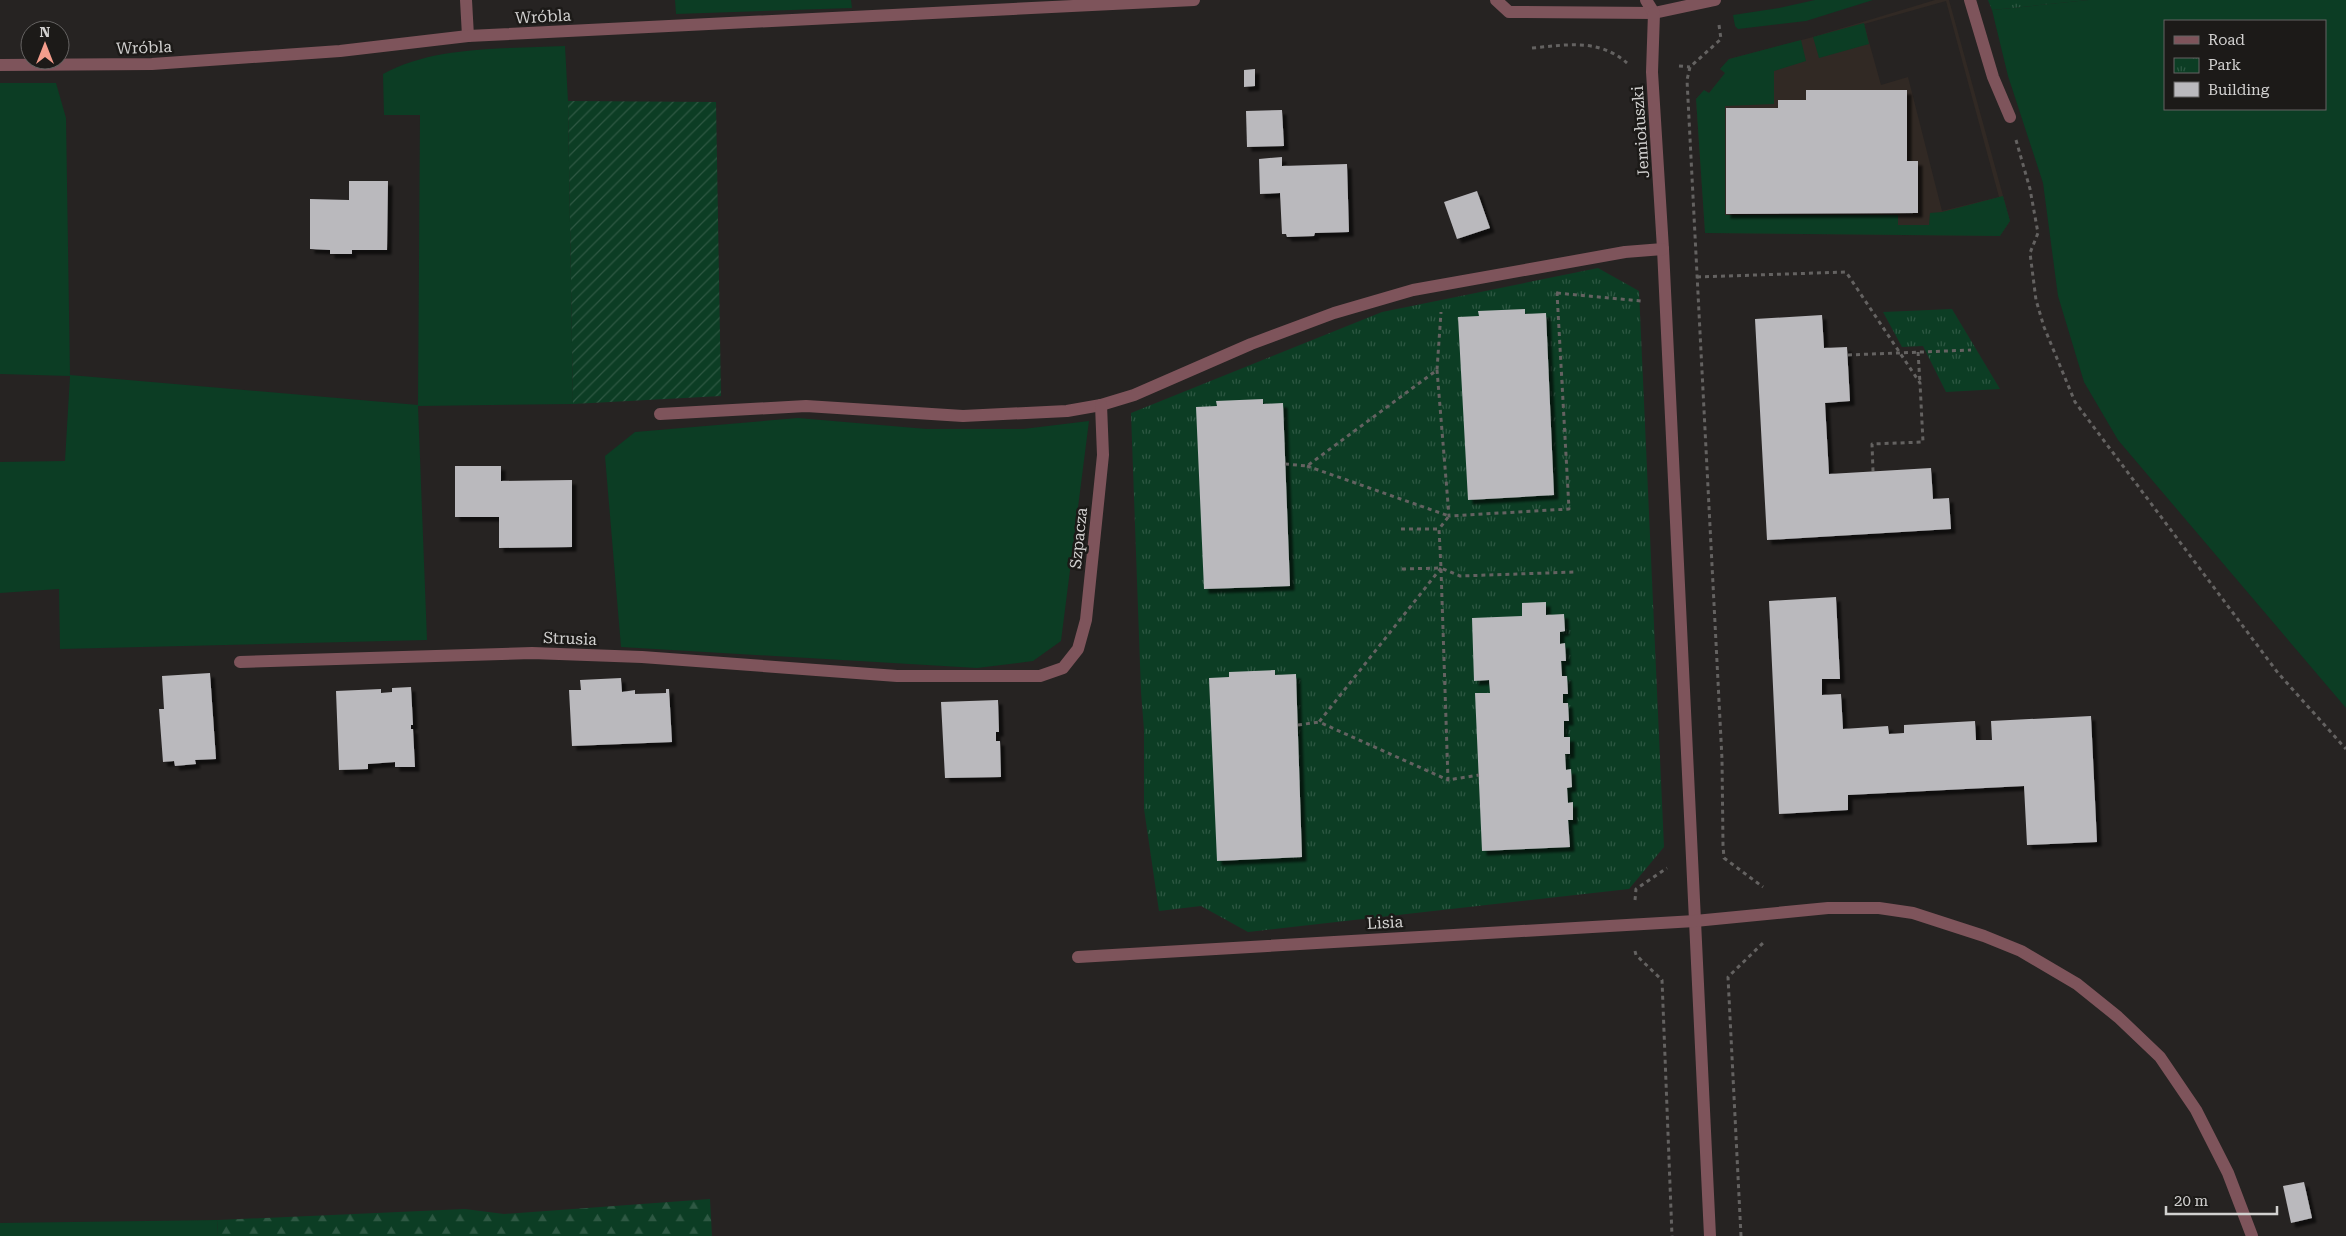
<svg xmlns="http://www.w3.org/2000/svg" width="2346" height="1236" font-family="'Roboto Serif',serif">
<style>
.built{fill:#312924;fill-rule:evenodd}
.grass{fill:#0c3d24;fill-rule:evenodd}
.forest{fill:url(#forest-firs)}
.park{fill:url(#park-tufts)}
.garden{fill:url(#garden-furrows)}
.building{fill:#bab9bd;filter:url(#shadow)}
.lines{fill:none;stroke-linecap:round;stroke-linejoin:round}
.path{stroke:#646261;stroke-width:3;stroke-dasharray:4 4;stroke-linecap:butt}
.minor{stroke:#7e545b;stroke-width:12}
.labels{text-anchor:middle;stroke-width:5;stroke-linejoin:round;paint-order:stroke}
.street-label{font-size:16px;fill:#d2d1d0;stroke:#1c1a18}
</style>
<defs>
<pattern id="forest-firs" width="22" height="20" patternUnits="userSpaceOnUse" patternTransform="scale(1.25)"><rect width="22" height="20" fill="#0c3d24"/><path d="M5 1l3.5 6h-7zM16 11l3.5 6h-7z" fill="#2e5843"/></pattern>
<pattern id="park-tufts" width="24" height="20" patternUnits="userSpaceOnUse" patternTransform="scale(1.25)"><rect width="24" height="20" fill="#0c3d24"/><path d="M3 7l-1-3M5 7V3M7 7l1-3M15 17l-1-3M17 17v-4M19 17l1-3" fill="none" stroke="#2e5843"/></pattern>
<pattern id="garden-furrows" width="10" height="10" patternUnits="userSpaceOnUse" patternTransform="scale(1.25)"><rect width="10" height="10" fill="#0c3d24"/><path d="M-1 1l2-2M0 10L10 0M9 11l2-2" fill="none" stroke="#2e5843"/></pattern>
<filter id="shadow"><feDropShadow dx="4.5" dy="4.5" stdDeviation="1" flood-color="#0009"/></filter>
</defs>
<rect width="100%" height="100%" fill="#262322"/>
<!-- built -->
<path class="built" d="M 1935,0 L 1949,0 L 2010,221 L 2000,236 L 1705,233 L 1696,99 L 1704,90 L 1709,93 L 1725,73 L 1720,69 L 1729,59 L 1813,37 ZM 1946,1 L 1999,197 L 1942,211 L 1908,77 L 1881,85 L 1864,24 Z"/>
<!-- grass -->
<g class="grass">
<polygon points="675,0 851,0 852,8 676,14"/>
<polygon points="1815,0 1873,0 1806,21 1738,29 1735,26 1733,15 1779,8"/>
<path d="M 2088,0 L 2346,0 L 2346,708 L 2118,440 L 2084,382 L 2058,296 L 2043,183 L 2008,76 L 1992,10 ZM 2165,21 L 2325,21 L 2325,109 L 2165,109 Z"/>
<polygon points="1864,23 1869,44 1819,58 1813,37"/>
<polygon points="1801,40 1806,61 1774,71 1774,104 1725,106 1725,215 1898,215 1898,225 1929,225 1930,213 1942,212 2003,196 2010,221 2000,236 1705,233 1696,99 1704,90 1709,93 1725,73 1720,69 1729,59"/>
<path d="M 565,46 L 568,101 L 573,404 L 418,406 L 427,640 L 60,649 L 59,589 L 0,593 L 0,462 L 65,461 L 70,376 L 0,374 L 0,83 L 56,83 L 66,118 L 70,375 L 418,405 L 420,115 L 384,115 L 383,74 C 435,45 507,49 565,46 Z"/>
<polygon points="798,418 927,429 1023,429 1089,421 1061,641 1033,661 977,668 621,647 605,456 635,432"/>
<polygon points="218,1220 217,1236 0,1236 0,1223"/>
</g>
<!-- forest -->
<polygon class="forest" points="710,1199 712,1236 217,1236 218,1220 465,1209 504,1214"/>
<!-- park -->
<g class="park">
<polygon points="1988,0 2088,0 1992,10"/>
<polygon points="1598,268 1639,291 1664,847 1629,889 1248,932 1201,906 1159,911 1144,809 1144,730 1141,692 1131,413 1382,312"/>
<polygon points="1952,309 2000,389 1946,392 1923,346 1902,347 1883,312"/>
</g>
<!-- garden -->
<polygon class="garden" points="568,101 716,102 721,396 573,404"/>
<!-- building -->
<g class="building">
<polygon points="1255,69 1255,86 1244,87 1244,70"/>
<polygon points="1806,90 1907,90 1907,161 1918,161 1918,213 1726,214 1726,108 1778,108 1778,100 1806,100"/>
<polygon points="1282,110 1284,146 1247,147 1246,111"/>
<polygon points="1282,157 1282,166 1347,164 1349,232 1315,233 1314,236 1287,237 1286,234 1282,234 1280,193 1260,194 1259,159"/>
<polygon points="349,181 388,181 387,250 352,250 352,254 330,254 330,250 310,249 310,199 349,200"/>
<polygon points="1477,191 1490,228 1457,239 1444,202"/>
<polygon points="1525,309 1525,314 1546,313 1554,495 1468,500 1458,317 1479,316 1478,311"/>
<polygon points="1822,315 1824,348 1847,347 1850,401 1825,403 1829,474 1931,468 1933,499 1949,498 1951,529 1767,540 1755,319"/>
<polygon points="1263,399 1263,404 1283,403 1290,586 1204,589 1196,407 1217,406 1216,401"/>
<polygon points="455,466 501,466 501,481 572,480 572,547 499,548 499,517 455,517"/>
<polygon points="1836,597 1840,679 1822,679 1822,695 1841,694 1843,729 1888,726 1889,734 1904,733 1904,725 1975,721 1976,740 1992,740 1991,721 2091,716 2097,842 2027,845 2024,786 1848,795 1848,810 1779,814 1769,601"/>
<polygon points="1546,602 1546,615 1564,614 1565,631 1560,632 1560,644 1565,643 1566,661 1561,661 1562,676 1567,676 1568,694 1563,694 1563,703 1568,703 1569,721 1564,721 1564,737 1570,737 1570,754 1565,754 1566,770 1571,769 1572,787 1567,788 1568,803 1573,802 1573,820 1568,820 1570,847 1482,851 1475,693 1490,693 1489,680 1474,681 1472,618 1522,616 1522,603"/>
<polygon points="1275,670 1275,675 1296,674 1302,857 1217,861 1209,678 1229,677 1229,672"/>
<polygon points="210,673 216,759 195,760 196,764 175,766 174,761 163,762 159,709 164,709 162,676"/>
<polygon points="621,678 622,692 635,690 635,694 666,693 666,689 669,689 672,742 572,746 569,690 581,690 580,680"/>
<polygon points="411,687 413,725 411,725 411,729 413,729 415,767 395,767 395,762 368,764 368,769 339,770 336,691 381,689 381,693 392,692 392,688"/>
<polygon points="998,700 999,732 996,732 996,741 1000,741 1001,777 945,778 941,702"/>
<polygon points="2304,1182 2312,1218 2291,1223 2283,1186"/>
</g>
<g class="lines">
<!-- path -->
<g class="path">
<polyline points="1719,25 1721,39 1690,67 1687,80 1722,759 1723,845 1724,858 1763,887"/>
<path d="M 1532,48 C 1567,45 1598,38 1627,63"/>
<polyline points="1679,66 1690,67"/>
<polyline points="2016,140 2030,189 2038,233 2030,253 2036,300 2044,327 2075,402 2278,673 2346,749"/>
<polyline points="1697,277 1846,272 1920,383 1923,442 1872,444 1873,471"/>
<polyline points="1557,293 1641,301"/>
<polyline points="1918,352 1920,383"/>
<polyline points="1848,355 1971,350"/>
<polyline points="1437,370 1449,516 1569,509 1557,293 1555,293"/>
<polyline points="1285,464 1307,466 1437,370 1441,312"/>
<polyline points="1307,466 1449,516 1439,529 1441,568 1460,576 1575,572"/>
<polyline points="1401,529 1439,529"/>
<polyline points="1441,568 1319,722 1448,780"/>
<polyline points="1402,569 1441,568"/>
<polyline points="1441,569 1448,780 1479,775"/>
<polyline points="1298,725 1319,722"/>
<polyline points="1635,900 1636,889 1667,868"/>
<polyline points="1635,951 1636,955 1662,980 1672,1236"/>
<polyline points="1741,1236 1728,977 1765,941"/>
</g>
<!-- minor -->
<g class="minor">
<polyline points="466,0 468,36"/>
<polyline points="1496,0 1509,12 1654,13 1715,0"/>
<polyline points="1646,0 1654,13"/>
<polyline points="1970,0 1993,77 2010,117"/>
<polyline points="1654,13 1652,72 1663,249 1710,1236"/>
<polyline points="0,65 152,64 340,51 468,36 1194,0"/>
<polyline points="660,414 806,406 963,416 1067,411 1101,405 1134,395 1251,344 1334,313 1413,290 1625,252 1663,249"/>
<polyline points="240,662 532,653 642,657 897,676 1040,676 1063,668 1078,649 1086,620 1103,455 1101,405"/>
<polyline points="1078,957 1695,921 1828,908 1879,908 1913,913 1984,936 2021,951 2077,984 2118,1017 2160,1057 2196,1110 2228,1173 2252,1236"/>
</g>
</g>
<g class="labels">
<!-- street labels -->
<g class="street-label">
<text transform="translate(543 16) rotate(-3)" y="6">Wróbla</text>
<text transform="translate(144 47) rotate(-2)" y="6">Wróbla</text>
<text transform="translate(1640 132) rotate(-94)" y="6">Jemiołuszki</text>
<text transform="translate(1078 538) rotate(-84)" y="6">Szpacza</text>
<text transform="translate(570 638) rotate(2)" y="6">Strusia</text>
<text transform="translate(1385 922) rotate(-3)" y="6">Lisia</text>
</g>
</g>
<!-- legend -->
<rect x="2164" y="20" width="162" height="90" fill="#1c1a18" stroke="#656362"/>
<rect x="2174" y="36" width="25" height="8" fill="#7e545b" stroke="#656362"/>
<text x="2208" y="45" font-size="15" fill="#d2d1d0">Road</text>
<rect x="2174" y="58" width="25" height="15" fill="url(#park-tufts)" stroke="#656362"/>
<text x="2208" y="70" font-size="15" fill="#d2d1d0">Park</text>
<rect x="2174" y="82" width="25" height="15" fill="#bab9bd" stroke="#656362"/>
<text x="2208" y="95" font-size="15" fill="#d2d1d0">Building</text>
<!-- north arrow -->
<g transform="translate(45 45)"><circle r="24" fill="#1c1a18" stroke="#656362"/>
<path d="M0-4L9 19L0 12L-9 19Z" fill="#f49d8c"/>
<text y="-8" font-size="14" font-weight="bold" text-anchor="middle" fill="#d2d1d0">N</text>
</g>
<!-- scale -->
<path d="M2166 1206v8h111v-8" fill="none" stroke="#d2d1d0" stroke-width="2.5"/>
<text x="2174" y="1206" font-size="15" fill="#d2d1d0" stroke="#1c1a18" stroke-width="4" paint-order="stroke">20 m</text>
</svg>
